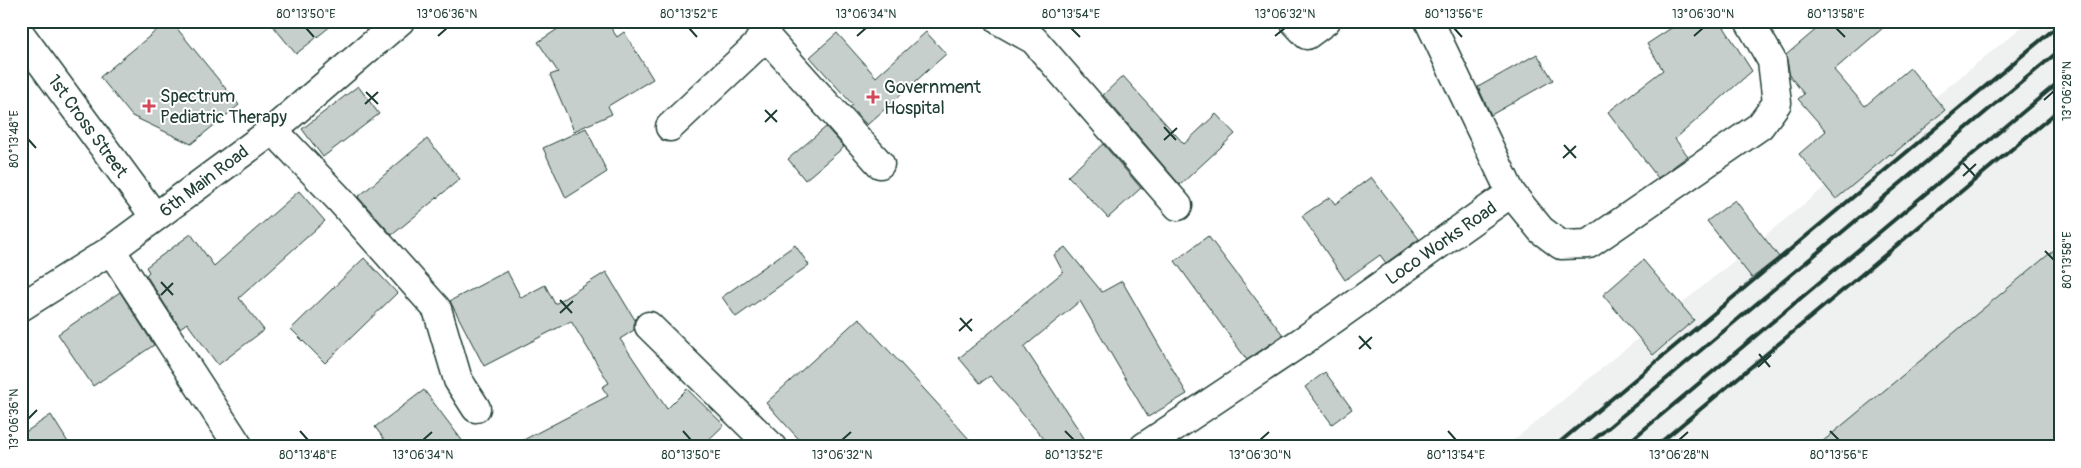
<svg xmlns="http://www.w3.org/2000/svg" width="2081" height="468" font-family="Pangolin,sans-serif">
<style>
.built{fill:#eef1f0}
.building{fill:#c7cfcc;stroke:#1f3d34}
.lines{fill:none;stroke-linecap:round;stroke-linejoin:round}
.minor-casing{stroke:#1f3d34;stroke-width:31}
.minor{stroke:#fff;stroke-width:28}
.rail{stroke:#1f3d34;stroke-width:4}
.ticks{fill:none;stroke:#1f3d34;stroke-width:2}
.poi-dot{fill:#d1495b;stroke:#fff;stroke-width:2}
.labels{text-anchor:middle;stroke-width:4;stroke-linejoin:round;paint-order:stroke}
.poi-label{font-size:18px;fill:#1f3d34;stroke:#fff;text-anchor:start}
.street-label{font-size:18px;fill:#1f3d34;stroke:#fff}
.neatline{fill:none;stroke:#1f3d34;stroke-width:2}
.ticks-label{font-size:12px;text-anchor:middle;fill:#1f3d34}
</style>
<rect width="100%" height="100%" fill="#fff"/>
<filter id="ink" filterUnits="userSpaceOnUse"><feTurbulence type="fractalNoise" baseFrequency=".02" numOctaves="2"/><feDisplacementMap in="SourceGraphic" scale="10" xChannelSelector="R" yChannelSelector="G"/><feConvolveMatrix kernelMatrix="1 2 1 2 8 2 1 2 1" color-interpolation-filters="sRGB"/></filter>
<g filter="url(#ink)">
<!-- built -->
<polygon class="built" points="2029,21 2060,21 2060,447 1505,447"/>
<!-- building -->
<g class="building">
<polygon points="168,21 171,21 239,105 191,144 132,116 100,77"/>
<polygon points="269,21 337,21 296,54"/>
<polygon points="570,21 606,21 617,37 624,32 653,79 608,106 612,114 574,131 550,75 558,72 538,42"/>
<polygon points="1682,21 1720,21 1752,71 1675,139 1688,156 1658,178 1608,112 1663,70 1647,44"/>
<polygon points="1826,21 1891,21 1834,70 1865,106 1910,68 1945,110 1892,155 1890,154 1836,199 1799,154 1826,131 1798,99 1804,94 1790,76 1786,55"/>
<polygon points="926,32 946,54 867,125 850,107 853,105 810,57 837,33 876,77"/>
<polygon points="1537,54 1553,80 1491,115 1478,87"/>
<polygon points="1123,76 1184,144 1216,114 1235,134 1180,185 1103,95"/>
<polygon points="358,86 379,114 323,157 302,129"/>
<polygon points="826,127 844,147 805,180 788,159"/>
<polygon points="586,128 607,172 566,198 543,148"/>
<polygon points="427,139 460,179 392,235 358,197"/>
<polygon points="1103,144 1141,188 1108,218 1068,176"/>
<polygon points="1371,177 1419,239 1386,263 1380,255 1345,280 1302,216 1330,197 1335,204"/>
<polygon points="299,191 325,221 239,298 264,330 218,365 187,323 180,328 146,275 149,272 146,267 191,234 214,266"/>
<polygon points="1735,200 1779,257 1752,278 1707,221"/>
<polygon points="1208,236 1283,335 1247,360 1175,261"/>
<polygon points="795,245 809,265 736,317 722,297"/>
<polygon points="2060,245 2060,447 1816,447"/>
<polygon points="1065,247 1102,292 1122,281 1187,394 1148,417 1080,301 1024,347 1090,447 1051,447 990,376 980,383 959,358 1063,272 1054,255"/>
<polygon points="364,258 397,293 325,363 291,329"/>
<polygon points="1643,260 1694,320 1653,355 1603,295"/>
<polygon points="507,271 521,298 545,285 555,304 606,272 635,320 634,330 620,339 667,409 687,389 724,425 701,447 510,447 608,396 602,387 609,383 571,321 484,366 450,301"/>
<polygon points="120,292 154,345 93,386 58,334"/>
<polygon points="859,318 945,412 976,447 806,447 766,403"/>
<polygon points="1325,372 1352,409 1332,424 1305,387"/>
<polygon points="424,390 467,447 390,447 375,427"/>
<polygon points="51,415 71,447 21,447 21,435"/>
</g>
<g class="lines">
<defs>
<g id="minor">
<polyline points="1000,21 1034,40 1178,206"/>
<polyline points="1294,21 1307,35 1326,21"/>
<polyline points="1429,21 1511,193"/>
<polyline points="763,33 880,164"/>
<polyline points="21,35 155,217"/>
<polyline points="670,127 756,46 770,21"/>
<polyline points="273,130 339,199 437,309 458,380 476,408"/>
<polyline points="111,250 239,447"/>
<polyline points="21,307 111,250 273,130 400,21"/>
<polyline points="649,326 772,447"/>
<polyline points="1144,447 1307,338 1511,193 1541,230 1561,245 1589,244 1760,126 1777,103 1772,61 1749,21"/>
</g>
</defs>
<!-- minor casing -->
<use href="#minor" class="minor-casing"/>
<!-- minor -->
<use href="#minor" class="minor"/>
<!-- rail -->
<g class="rail">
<polyline points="1554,447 2060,24"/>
<polyline points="1585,447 2060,50"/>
<polyline points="1623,447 2060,81"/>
<polyline points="1655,447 2060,109"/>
</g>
</g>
</g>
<!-- ticks -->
<path class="ticks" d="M 306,28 L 314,37M 689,28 L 697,37M 1071,28 L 1080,37M 1454,28 L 1462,37M 1836,28 L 1845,37M 438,36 L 447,28M 857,36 L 866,28M 1275,36 L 1285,28M 1694,36 L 1703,28M 366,92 L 378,104M 2044,100 L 2054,91M 365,104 L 378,92M 765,110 L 777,122M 765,122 L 777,110M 1164,127 L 1176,140M 28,139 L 36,148M 1164,140 L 1177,128M 1564,145 L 1576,158M 1563,158 L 1576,146M 1963,163 L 1975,176M 1963,176 L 1976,164M 2045,251 L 2054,260M 161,282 L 173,295M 161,295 L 173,283M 560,300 L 572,313M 560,313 L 573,301M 960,318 L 972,331M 959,331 L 972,319M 1359,336 L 1371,349M 1359,349 L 1372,337M 1759,354 L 1770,367M 1758,367 L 1771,355M 28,419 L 37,410M 300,431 L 308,440M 683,431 L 691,440M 1065,431 L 1074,440M 1448,431 L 1456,440M 1830,431 L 1839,440M 423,440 L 432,432M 842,440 L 851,432M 1260,440 L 1269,432M 1679,440 L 1688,432"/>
<!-- markers -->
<g class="poi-dot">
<path d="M870.5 89.5h5v5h5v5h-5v5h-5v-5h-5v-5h5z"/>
<path d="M146.5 98.5h5v5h5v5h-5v5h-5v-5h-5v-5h5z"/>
</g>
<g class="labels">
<!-- poi labels -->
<g class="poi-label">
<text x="884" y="93">Government<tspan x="884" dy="21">Hospital</tspan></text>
<text x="160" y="102">Spectrum<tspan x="160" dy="21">Pediatric Therapy</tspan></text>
</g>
<!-- street labels -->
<g class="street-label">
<text transform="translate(88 126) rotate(54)" y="6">1st Cross Street</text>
<text transform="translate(204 181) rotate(-37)" y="6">6th Main Road</text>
<text transform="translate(1441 243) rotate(-35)" y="6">Loco Works Road</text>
</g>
</g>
<!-- margin -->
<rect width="2081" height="468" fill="none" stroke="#fff" stroke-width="55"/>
<rect x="28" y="28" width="2026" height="412" class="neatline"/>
<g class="ticks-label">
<text x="306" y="18">80°13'50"E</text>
<text x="447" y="18">13°06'36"N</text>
<text x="689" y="18">80°13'52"E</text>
<text x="866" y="18">13°06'34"N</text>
<text x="1071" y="18">80°13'54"E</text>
<text x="1285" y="18">13°06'32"N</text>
<text x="1454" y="18">80°13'56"E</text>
<text x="1703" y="18">13°06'30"N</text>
<text x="1836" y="18">80°13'58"E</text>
<text transform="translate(2067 91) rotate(-90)" y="4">13°06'28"N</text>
<text transform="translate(14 139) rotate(-90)" y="4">80°13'48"E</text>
<text transform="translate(2067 260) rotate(-90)" y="4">80°13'58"E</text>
<text transform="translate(14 419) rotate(-90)" y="4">13°06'36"N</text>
<text x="308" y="459">80°13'48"E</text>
<text x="423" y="459">13°06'34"N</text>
<text x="691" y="459">80°13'50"E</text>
<text x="842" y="459">13°06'32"N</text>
<text x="1074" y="459">80°13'52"E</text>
<text x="1260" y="459">13°06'30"N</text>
<text x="1456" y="459">80°13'54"E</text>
<text x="1679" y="459">13°06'28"N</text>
<text x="1839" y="459">80°13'56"E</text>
</g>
</svg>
